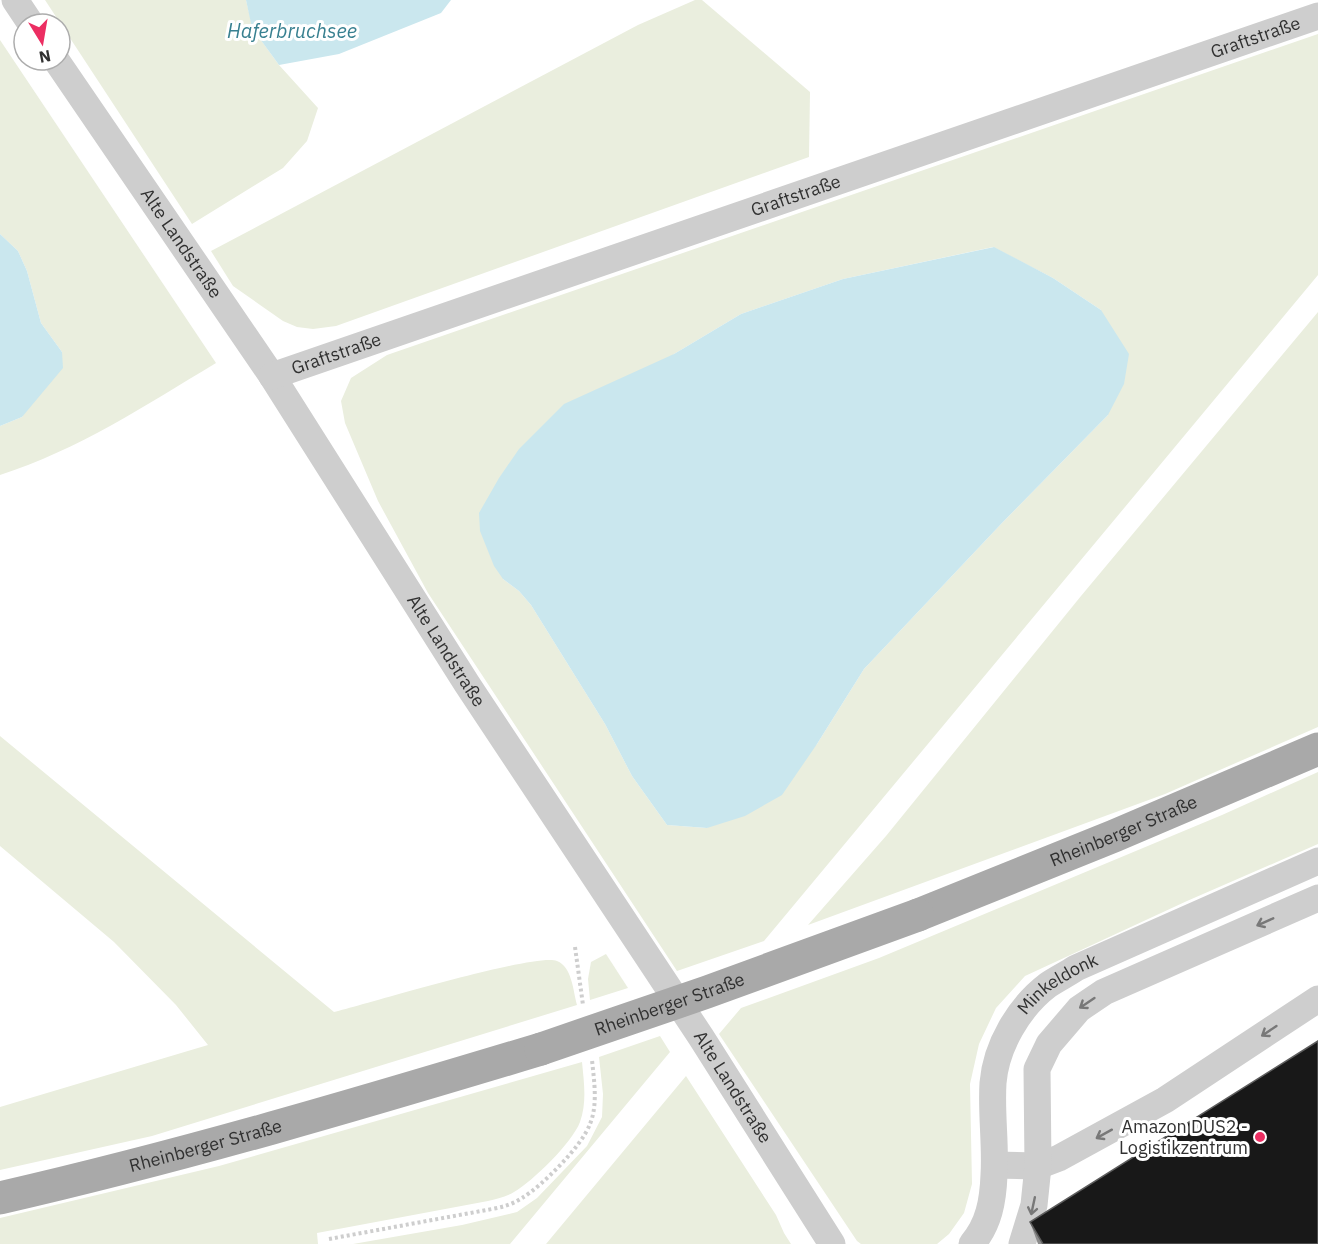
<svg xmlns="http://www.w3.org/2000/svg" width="1318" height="1244" font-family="'IBM Plex Sans',sans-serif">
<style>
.green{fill:#eaeede;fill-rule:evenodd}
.water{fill:#cae7ee}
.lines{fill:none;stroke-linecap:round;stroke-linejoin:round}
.path{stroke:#cecece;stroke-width:4;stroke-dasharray:3 3;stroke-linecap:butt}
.minor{stroke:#cecece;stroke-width:27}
.major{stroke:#a9a9a9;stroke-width:33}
.major-bridge{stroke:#a9a9a9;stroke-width:33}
.wall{fill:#8c8c8c}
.building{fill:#181818;stroke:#5d5d5d;stroke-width:1.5}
.oneway{stroke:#787878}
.poi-dot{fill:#ec2e62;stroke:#fff;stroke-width:2}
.labels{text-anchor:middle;stroke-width:6;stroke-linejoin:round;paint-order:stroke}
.street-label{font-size:18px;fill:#313131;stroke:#fff}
.poi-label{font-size:18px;fill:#313131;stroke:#fff;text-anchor:end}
.water-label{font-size:20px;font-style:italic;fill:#388090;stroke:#fff}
</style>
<rect width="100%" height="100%" fill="#fff"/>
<!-- green -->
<g class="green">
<polygon points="45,0 246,0 253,29 279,65 318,108 307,141 283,168 192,224"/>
<polygon points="695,0 702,0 810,92 809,157 336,326 313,329 297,327 283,321 233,286 211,251 638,25"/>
<path d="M 1318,34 L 1318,275 L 764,941 L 677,971 L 428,593 L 378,501 L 345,423 L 341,401 L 351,378 L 387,355 ZM 993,247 L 1053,278 L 1101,310 L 1108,415 L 1002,523 L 864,669 L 817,744 L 707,828 L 667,825 L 632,776 L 605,724 L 531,605 L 519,591 L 503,579 L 674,354 L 741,314 L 843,279 Z"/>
<path d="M 0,40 L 216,363 C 146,405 78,450 0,475 L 0,426 L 22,417 L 62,352 L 41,323 L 27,271 L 18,251 L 0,234 Z"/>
<polygon points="1318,312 1318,727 1165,794 808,925 886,836 1081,596"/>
<path d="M 0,736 L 334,1012 C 367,1004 537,952 557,961 C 572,967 573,990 577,1005 L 152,1136 L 0,1170 L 0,1107 L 208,1045 L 176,1005 L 114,942 L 0,846 Z"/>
<polygon points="1318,772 1318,844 1187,901 1025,976 996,1008 979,1044 970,1084 972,1184 964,1213 949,1234 937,1244 861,1244 857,1241 719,1034 741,1008 879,958 1222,815"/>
<polygon points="606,954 628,988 590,1000 588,979 591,962"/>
<polygon points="660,1036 670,1052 510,1244 353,1244 462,1225 517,1212 537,1198 587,1146 602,1117 603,1094 599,1057"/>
<path d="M 582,1062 C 584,1083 587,1102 580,1122 C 572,1143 533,1181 514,1192 C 506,1197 496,1199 488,1201 L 317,1233 L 318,1244 L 0,1244 L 0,1218 L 219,1166 Z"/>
<polygon points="686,1076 776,1215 784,1233 791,1244 546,1244"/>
</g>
<!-- water -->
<g class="water">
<polygon points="246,0 451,0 441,13 339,54 279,65 252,28"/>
<polygon points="0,234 18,251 27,271 41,323 62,352 63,368 22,417 0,426"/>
<polygon points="994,247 1053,278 1101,310 1129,354 1124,384 1108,415 1002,523 864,669 817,744 782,795 745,816 707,828 667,825 632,776 605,724 531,605 519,591 503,579 494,566 480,531 479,513 499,478 519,449 564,404 674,354 741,314 843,279"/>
</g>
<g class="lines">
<!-- path -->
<g class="path">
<polyline points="575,947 583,1005"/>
<path d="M 329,1239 L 492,1209 C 503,1207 513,1204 522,1198 C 542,1186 582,1146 590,1124 C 598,1105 594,1080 592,1060"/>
</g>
<!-- minor -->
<g class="minor">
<polyline points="15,0 31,24"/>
<path id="s1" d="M 56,60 L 272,376 L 467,684 L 701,1037 L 832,1244"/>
<path id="s2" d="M 272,376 L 1318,16"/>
<polyline points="995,1165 1038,1166 1059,1158 1165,1100 1318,999"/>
<path id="s3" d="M 972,1244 C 989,1224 993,1201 994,1175 C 996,1145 991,1114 993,1083 C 996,1046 1019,1007 1048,985 C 1057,979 1067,974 1076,968 L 1318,861"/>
<polyline points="1022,1244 1034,1205 1038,1166 1037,1069 1049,1044 1079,1009 1104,992 1318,898"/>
</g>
<!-- major -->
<g class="major">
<path id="s4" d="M 918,915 L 1114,836 L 1318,749"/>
<path id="s5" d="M 0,1198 C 183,1156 362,1103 541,1049"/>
</g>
<!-- major-bridge -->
<path class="major-bridge" id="s6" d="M 541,1049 L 707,992 L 918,915"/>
</g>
<!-- wall -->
<polygon class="wall" points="1030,1222 1318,1244 1038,1244"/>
<!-- building -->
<polygon class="building" points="1318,1041 1318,1244 1043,1244 1030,1222"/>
<!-- one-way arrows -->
<defs><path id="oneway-shaft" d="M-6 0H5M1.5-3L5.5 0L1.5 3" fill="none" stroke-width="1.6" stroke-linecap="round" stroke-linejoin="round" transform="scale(1.5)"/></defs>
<g class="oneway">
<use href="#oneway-shaft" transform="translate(1265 922) rotate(156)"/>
<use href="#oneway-shaft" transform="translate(1087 1003) rotate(146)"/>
<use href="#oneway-shaft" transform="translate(1269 1031) rotate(146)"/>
<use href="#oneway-shaft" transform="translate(1104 1134) rotate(151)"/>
<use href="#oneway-shaft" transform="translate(1033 1206) rotate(102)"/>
</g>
<!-- markers -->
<circle class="poi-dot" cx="1260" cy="1137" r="6"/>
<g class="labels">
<!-- street labels -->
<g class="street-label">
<text dy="6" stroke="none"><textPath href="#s2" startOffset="1040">Graftstraße</textPath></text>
<text dy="6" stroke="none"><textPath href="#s2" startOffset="554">Graftstraße</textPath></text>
<text dy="6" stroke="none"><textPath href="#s1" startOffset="222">Alte Landstraße</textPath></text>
<text dy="6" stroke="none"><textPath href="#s2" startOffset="68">Graftstraße</textPath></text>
<text dy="6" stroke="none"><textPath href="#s1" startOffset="708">Alte Landstraße</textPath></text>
<text dy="6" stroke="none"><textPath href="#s4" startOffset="222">Rheinberger Straße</textPath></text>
<text dy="6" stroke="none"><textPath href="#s3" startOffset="290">Minkeldonk</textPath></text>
<text dy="6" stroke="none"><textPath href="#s6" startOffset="136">Rheinberger Straße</textPath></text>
<text dy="6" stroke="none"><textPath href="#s1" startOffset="1230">Alte Landstraße</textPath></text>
<text dy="6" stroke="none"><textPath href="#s5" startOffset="212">Rheinberger Straße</textPath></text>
</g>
<!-- poi labels -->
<g class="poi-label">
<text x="1248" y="1133">Amazon DUS2 -<tspan x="1248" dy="21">Logistikzentrum</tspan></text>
</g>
<!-- water labels -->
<g class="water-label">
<text x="292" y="38">Haferbruchsee</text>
</g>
</g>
<!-- north arrow -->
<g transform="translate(42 42) rotate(169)"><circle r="28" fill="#ffffff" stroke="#adadad" stroke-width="1.5"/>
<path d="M0-4.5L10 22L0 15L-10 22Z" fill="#ec2e62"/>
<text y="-9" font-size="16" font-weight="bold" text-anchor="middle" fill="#313131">N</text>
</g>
</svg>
